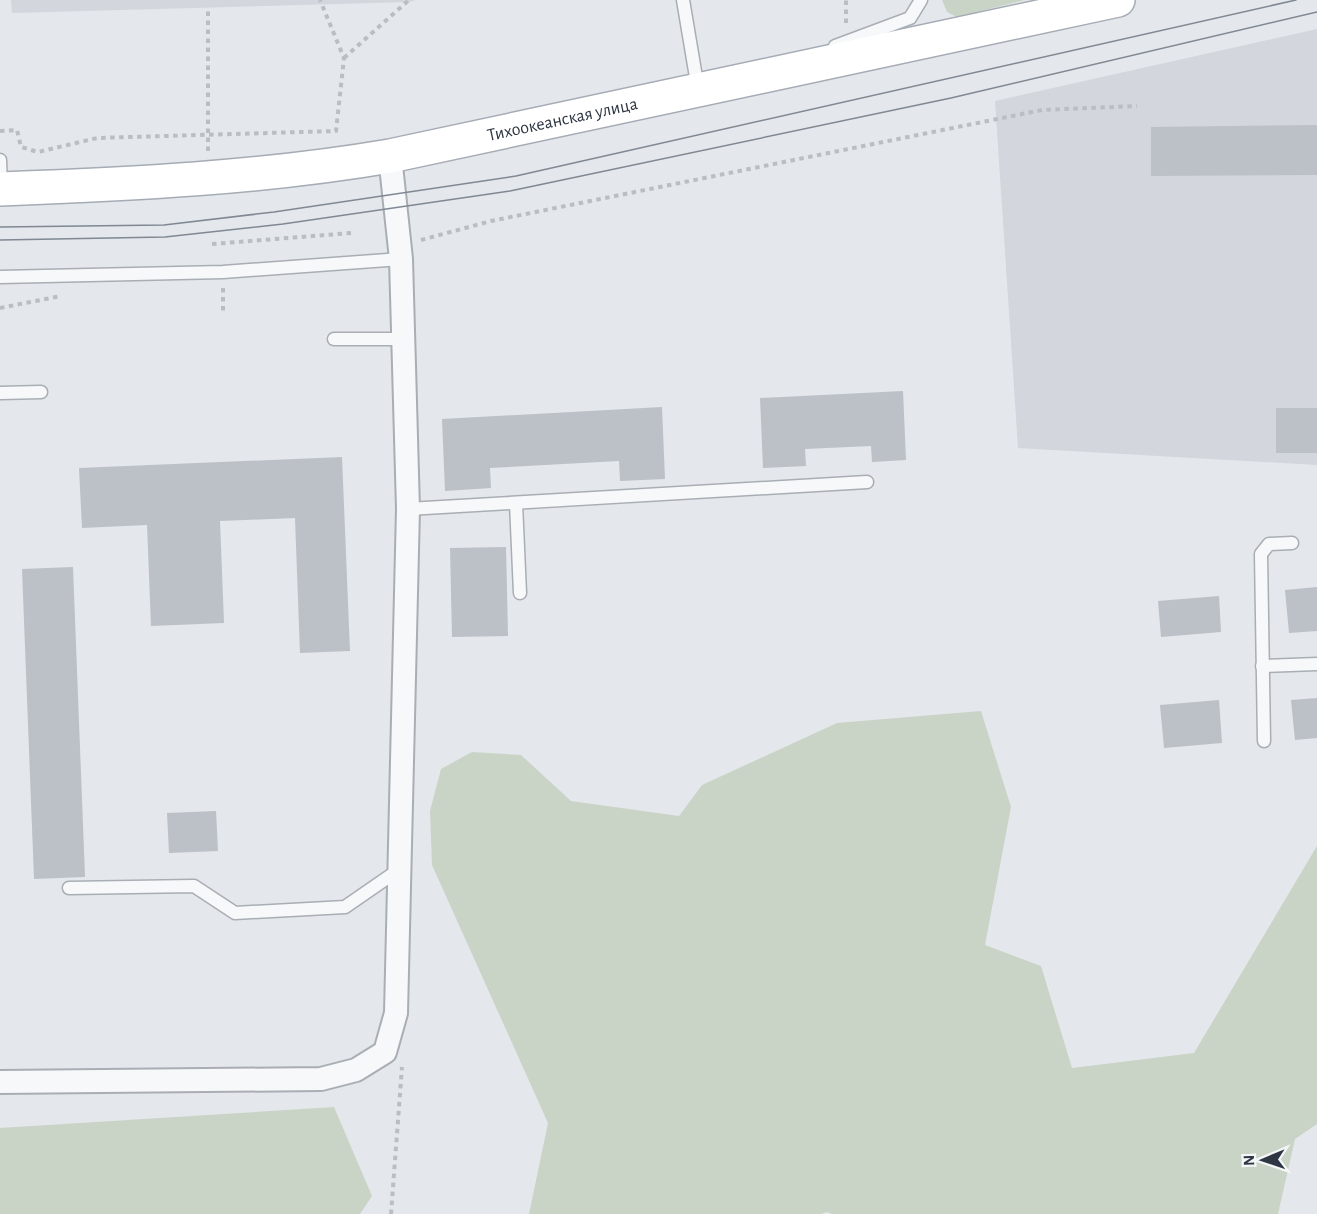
<svg xmlns="http://www.w3.org/2000/svg" width="1317" height="1214" font-family="'Alegreya Sans',sans-serif">
<style>
.built{fill:#d3d6dc}
.green{fill:#cad4c6}
.building{fill:#bcc1c7}
.lines{fill:none;stroke-linecap:round;stroke-linejoin:round}
.service-casing{stroke:#a9aeb5;stroke-width:15}
.minor-casing{stroke:#a9aeb5;stroke-width:26}
.primary-casing{stroke:#a5acb5;stroke-width:36}
.path{stroke:#babec2;stroke-width:4;stroke-dasharray:4.5 4.5;stroke-linecap:butt}
.service{stroke:#f7f8f9;stroke-width:12}
.minor{stroke:#f7f8f9;stroke-width:22}
.primary{stroke:#fff;stroke-width:33}
.tram{stroke:#7f8893;stroke-width:1.5}
.labels{text-anchor:middle;stroke-width:5;stroke-linejoin:round;paint-order:stroke}
.street-label{font-size:18px;fill:#2d3642;stroke:#f4f6f8}
</style>
<rect width="100%" height="100%" fill="#e4e7eb"/>
<!-- built -->
<g class="built">
<polygon points="11,0 416,0 409,2 12,13"/>
<polygon points="1317,29 1317,465 1018,448 995,101"/>
</g>
<!-- green -->
<g class="green">
<polygon points="942,0 1025,0 957,17 947,12"/>
<polygon points="981,711 1011,807 985,945 1041,966 1072,1068 1194,1053 1317,846 1317,1124 1295,1139 1278,1214 832,1214 827,1212 821,1214 529,1214 548,1123 432,865 430,811 441,769 472,752 521,755 571,801 679,816 702,785 837,723"/>
<polygon points="334,1107 372,1196 360,1214 0,1214 0,1128"/>
</g>
<!-- building -->
<g class="building">
<polygon points="1317,125 1317,175 1151,176 1151,127"/>
<polygon points="903,391 906,460 872,462 871,446 805,449 806,466 763,468 760,398"/>
<polygon points="662,407 665,479 620,481 619,461 490,468 491,488 445,491 442,419"/>
<rect x="1276" y="408" width="41" height="45"/>
<polygon points="342,457 350,651 300,653 295,518 220,521 224,623 151,626 147,525 82,528 79,468"/>
<polygon points="506,547 508,636 452,637 450,548"/>
<polygon points="73,567 85,877 34,879 22,569"/>
<polygon points="1317,587 1317,631 1289,633 1285,590"/>
<polygon points="1219,596 1221,632 1161,637 1158,601"/>
<polygon points="1317,698 1317,738 1295,740 1291,700"/>
<polygon points="1219,700 1222,743 1164,748 1160,705"/>
<polygon points="216,811 218,851 169,853 167,813"/>
</g>
<g class="lines">
<defs>
<g id="service">
<polyline points="683,0 698,89"/>
<polyline points="835,46 910,18 921,0"/>
<polyline points="0,160 1,188"/>
<polyline points="0,277 223,272 401,259"/>
<polyline points="334,339 404,339"/>
<polyline points="0,393 41,392"/>
<polyline points="516,503 520,593"/>
<polyline points="408,509 867,482"/>
<polyline points="1262,666 1317,664"/>
<polyline points="1264,741 1261,554 1269,544 1292,543"/>
<polyline points="69,888 194,886 235,913 345,907 400,869"/>
</g>
<polyline id="minor" points="0,1082 321,1079 356,1070 385,1052 396,1013 408,509 401,259 390,156"/>
<g id="primary">
<path id="s1" d="M 0,189 C 130,184 261,178 390,156 L 1118,0"/>
</g>
</defs>
<!-- service casing -->
<use href="#service" class="service-casing"/>
<!-- minor casing -->
<use href="#minor" class="minor-casing"/>
<!-- primary casing -->
<use href="#primary" class="primary-casing"/>
<!-- path -->
<g class="path">
<polyline points="846,23 846,0"/>
<polyline points="344,58 409,0"/>
<polyline points="0,131 17,130 21,147 38,152 97,138 336,131 344,58 320,0"/>
<polyline points="208,151 208,7"/>
<polyline points="421,240 491,221 1042,110 1137,106"/>
<polyline points="212,244 351,233"/>
<polyline points="223,288 223,311"/>
<polyline points="0,308 61,296"/>
<polyline points="391,1214 402,1067"/>
</g>
<!-- service -->
<use href="#service" class="service"/>
<!-- minor -->
<use href="#minor" class="minor"/>
<!-- primary -->
<use href="#primary" class="primary"/>
<!-- tram -->
<g class="tram">
<polyline points="0,227 164,225 274,212 516,176 1296,0"/>
<polyline points="0,240 165,237 283,224 510,191 951,98 1317,12"/>
</g>
</g>
<g class="labels">
<!-- street labels -->
<g class="street-label">
<text dy="6" stroke="none"><textPath href="#s1" startOffset="568">Тихоокеанская улица</textPath></text>
</g>
</g>
<!-- north arrow -->
<g transform="translate(1263 1160) rotate(268)" stroke="#f4f6f8" stroke-width="4.5" paint-order="stroke">
<path d="M0-4.5L10 22L0 15L-10 22Z" fill="#2d3642"/>
<text y="-9" font-size="16" font-weight="bold" text-anchor="middle" fill="#2d3642">N</text>
</g>
</svg>
